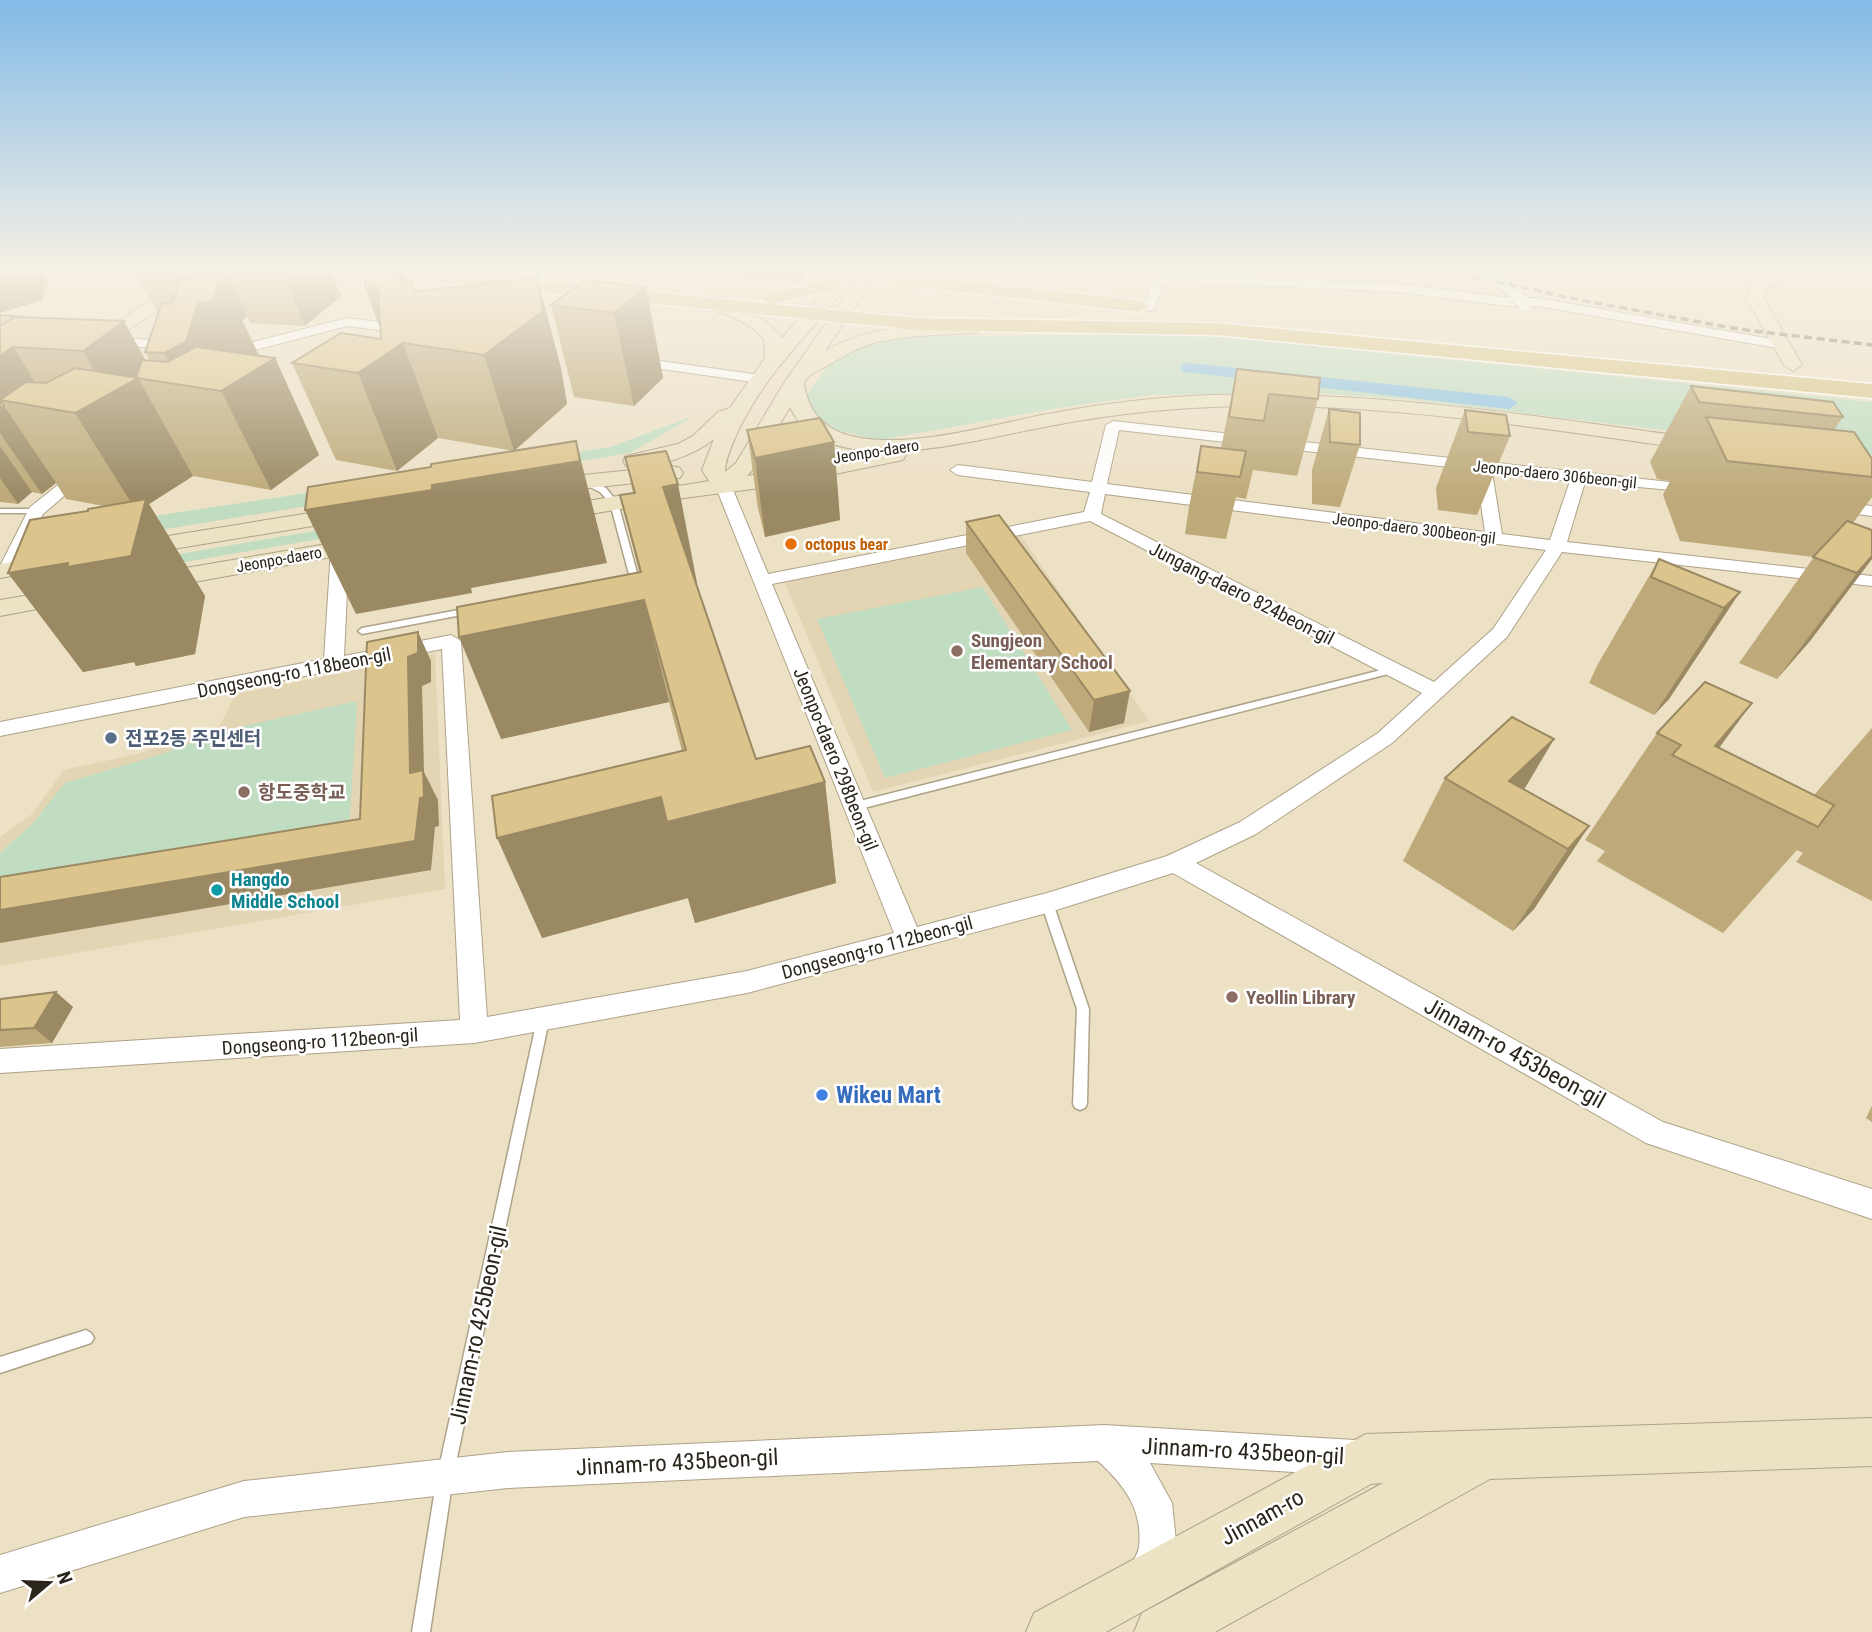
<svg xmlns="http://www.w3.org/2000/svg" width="1872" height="1632" font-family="'Roboto Condensed','Noto Sans KR',sans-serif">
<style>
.built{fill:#e3d4b3}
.green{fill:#c0ddc2}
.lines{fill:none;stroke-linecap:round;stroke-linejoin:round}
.canal{fill:#8bc3e6;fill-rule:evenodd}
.lane-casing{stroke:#aea289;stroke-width:3}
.street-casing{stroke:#aea289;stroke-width:2}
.secondary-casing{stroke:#aea289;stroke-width:2}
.primary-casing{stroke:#fff;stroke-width:3}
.lane{fill:#fff;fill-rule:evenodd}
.street{fill:#fff;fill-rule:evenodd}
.secondary{fill:#ece3c5;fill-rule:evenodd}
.primary{fill:#d9c78b;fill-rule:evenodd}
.rail{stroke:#7b7362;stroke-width:3.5;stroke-dasharray:8 4.5;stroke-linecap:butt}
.street-bridge-casing{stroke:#aea289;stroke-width:15;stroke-linecap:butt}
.street-bridge{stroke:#fff;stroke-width:13}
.wall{fill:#bda979}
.shaded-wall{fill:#9a8963}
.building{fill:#dcc48d;stroke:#9a8963;stroke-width:2}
.food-dot{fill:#e8710a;stroke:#fff;stroke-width:2.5}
.education-dot{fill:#8d6e63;stroke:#fff;stroke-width:2.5}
.service-dot{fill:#5c6f8a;stroke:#fff;stroke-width:2.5}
.culture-dot{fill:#0f9aa8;stroke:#fff;stroke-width:2.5}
.shop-dot{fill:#3f7fe0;stroke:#fff;stroke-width:2.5}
.labels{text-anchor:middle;stroke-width:5;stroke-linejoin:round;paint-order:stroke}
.far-street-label{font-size:16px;fill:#2b261c;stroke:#fff}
.far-food-label{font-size:16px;font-weight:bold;fill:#c56008;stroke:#fff;text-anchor:start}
.street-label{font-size:19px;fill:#2b261c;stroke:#fff}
.education-label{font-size:19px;font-weight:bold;fill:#785e54;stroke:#fff;text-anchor:start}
.service-label{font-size:19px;font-weight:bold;fill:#4e5e75;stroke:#fff;text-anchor:start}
.culture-label{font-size:19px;font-weight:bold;fill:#0d838f;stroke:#fff;text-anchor:start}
.near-street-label{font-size:23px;fill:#2b261c;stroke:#fff}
.near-shop-label{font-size:23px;font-weight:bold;fill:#366cbe;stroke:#fff;text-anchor:start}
</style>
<rect width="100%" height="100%" fill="#ece0c5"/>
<!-- built -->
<g class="built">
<polygon points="1021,536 1149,721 873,792 784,581"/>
<polygon points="435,654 445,889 0,966 0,837 32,814 64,770 137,754 219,727 236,694"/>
</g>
<!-- green -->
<g class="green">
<path d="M 1154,333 L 1214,336 L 1872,402 L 1872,455 L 1406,399 L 1299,392 L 1149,395 L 1058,408 L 879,440 L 824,427 L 810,417 L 805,397 C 815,384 823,369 836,360 C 886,328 948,338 1004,336 C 1054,335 1104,334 1154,333 Z"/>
<polygon points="694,416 630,453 51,548 49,532 610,447"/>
<polygon points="463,506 464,514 75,581 78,571"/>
<polygon points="983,587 1072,730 885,778 817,619"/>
<polygon points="357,701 349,834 0,891 0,853 32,824 65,783 159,755 226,730"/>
</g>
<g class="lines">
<!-- canal -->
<polygon class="canal" points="1189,363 1509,397 1518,403 1509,409 1183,372 1180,368 1183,364"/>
<defs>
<g id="lane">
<polygon points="582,479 588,479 606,488 618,503 639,580 638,582 629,583 625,581 630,578 610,503 600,492 582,483"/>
<polygon points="0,509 36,509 40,511 36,513 0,513"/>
<polygon points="469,608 472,609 472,613 362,634 358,631 362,628"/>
<polygon points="1393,667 1398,670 1396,672 856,810 851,806 856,802"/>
<polygon points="1047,899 1051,900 1053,903 1089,1009 1087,1104 1085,1108 1080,1110 1075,1108 1073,1104 1077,1009 1041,903 1043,900"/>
<polygon points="543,1015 547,1016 549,1020 453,1477 430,1632 412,1632 437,1477 537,1020 539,1016"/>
<polygon points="86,1330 91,1333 94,1338 91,1343 0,1373 0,1357"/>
</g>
<g id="street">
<polygon points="542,271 555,271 543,280 537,276"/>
<polygon points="1489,273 1497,273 1520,293 1521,298 1538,298 1783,341 1790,345 1783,349 1538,306 1509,306 1399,292 1172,282 1163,284 1154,310 1150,311 1144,307 1154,279 1171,274 1399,284 1511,298 1489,279"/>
<polygon points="347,318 410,326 417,330 410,334 347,326 243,353 233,361 223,361 221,358 233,347"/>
<polygon points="108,337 179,342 186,346 179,350 103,344 101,341"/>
<polygon points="632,357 760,375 767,379 760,383 627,364 625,361"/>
<path d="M 1113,421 L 1697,485 L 1705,490 L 1703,493 L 1585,482 L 1567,542 L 1872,576 L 1872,586 L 1562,552 L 1507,637 L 1392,743 L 1256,834 L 1196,863 L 1663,1122 L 1872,1189 L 1872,1219 L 1646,1143 L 1173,873 L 1047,913 L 747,993 L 474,1043 L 0,1073 L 0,1049 L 460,1020 L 442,649 L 0,736 L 0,722 L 324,659 L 331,549 L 340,544 L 349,549 L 344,656 L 451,635 L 461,641 L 487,1017 L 747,971 L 894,933 L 715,485 L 723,480 L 731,485 L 768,574 L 1084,512 L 1090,492 L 958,475 L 950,470 L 958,465 L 1092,482 L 1106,425 ZM 1119,430 L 1476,470 L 1485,532 L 1107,484 ZM 1492,472 L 1570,481 L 1550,540 L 1502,534 ZM 1105,494 L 1546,550 L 1493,629 L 1434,682 L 1101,514 ZM 1090,521 L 1422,693 L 1378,733 L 1240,822 L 1167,856 L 1047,893 L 917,927 L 772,584 Z"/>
<polygon points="83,468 91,473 43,514 13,574 1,574 0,566 30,507 77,470"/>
<polygon points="1832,501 1872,506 1872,516 1826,510 1824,506 1826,502"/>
<path d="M 1104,1425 L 1355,1440 L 1368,1445 L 1373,1458 L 1368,1471 L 1355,1476 L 1150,1463 L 1172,1503 L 1177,1551 L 1160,1585 L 1147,1591 L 1134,1585 L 1128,1572 C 1131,1564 1138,1554 1139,1547 C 1143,1509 1124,1485 1098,1461 L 508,1488 L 244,1517 L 0,1593 L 0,1555 L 244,1481 L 508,1452 Z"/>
</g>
<g id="secondary">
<polygon points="38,271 91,271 83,276 0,285 0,275"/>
<polygon points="219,271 243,271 241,274 179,296 99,350 92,352 83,346 167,288"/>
<path d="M 842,271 L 859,271 C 817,328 770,365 738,431 C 733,443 725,459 725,472 L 736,463 L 784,383 L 863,271 L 879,271 L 825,351 C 872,324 924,325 976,323 L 985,328 L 976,333 L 916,336 L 876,342 L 857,349 L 809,376 L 804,383 C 808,410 821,427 848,435 C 903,451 991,425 1047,414 C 1101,404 1155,397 1210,395 C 1376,390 1540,417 1704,439 L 1711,441 L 1715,445 L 1711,449 L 1704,451 C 1534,428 1364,398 1192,408 C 1140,411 1089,418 1039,428 C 994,437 949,448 903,451 L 906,455 L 903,460 L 782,485 L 684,498 L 550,521 L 542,519 L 538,514 L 542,509 L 550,507 L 709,481 L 702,470 L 714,439 C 696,455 650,471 626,466 L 623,461 L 626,456 L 678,444 L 693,436 L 718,412 L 730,408 L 765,358 L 764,339 C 748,321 727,314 705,308 L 702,304 L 711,299 C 738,306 764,314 782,338 ZM 790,407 C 806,442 845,451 881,451 L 747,476 L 755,467 Z"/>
<polygon points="1783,271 1807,271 1805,274 1766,288 1764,298 1802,365 1793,371 1784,365 1746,298 1753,281"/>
<polygon points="672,466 680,468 683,473 680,478 543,493 535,491 532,486 535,481 543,479"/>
<polygon points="353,506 361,508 365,513 361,518 131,556 122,554 119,549 122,544 131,542"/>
<polygon points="368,537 376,539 380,544 376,549 150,590 141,587 137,582 141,577 150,574"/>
<polygon points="52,555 61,557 64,562 61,567 0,578 0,564"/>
<polygon points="71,588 80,591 84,596 80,601 0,616 0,600"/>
<polygon points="1872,1418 1872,1466 1490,1479 1215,1632 1134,1632 1142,1613 1383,1483 1371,1484 1106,1632 1026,1632 1034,1613 1366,1434"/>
</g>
<g id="primary">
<polygon points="370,271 434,271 917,318 1215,323 1872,384 1872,398 1215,335 917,330 379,276"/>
<polygon points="837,271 859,271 830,291 770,304 760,298 763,294 817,283"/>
<polygon points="867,271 1139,300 1149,306 1139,312 861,281 858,277 861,273"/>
</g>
</defs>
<!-- lane casing -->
<use href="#lane" class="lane-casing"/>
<!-- street casing -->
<use href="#street" class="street-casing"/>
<!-- secondary casing -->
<use href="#secondary" class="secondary-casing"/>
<!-- primary casing -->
<use href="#primary" class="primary-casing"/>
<!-- lane -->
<use href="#lane" class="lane"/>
<!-- street -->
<use href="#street" class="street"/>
<!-- secondary -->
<use href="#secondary" class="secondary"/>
<!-- primary -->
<use href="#primary" class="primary"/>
<!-- rail -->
<polyline class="rail" points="1448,271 1580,300 1738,329 1872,345"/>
<defs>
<g id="street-bridge">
<polyline points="1486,271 1493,276"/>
<polyline points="1516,296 1525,304"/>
</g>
</defs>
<!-- street-bridge casing -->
<use href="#street-bridge" class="street-bridge-casing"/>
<!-- street-bridge -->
<use href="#street-bridge" class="street-bridge"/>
</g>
<!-- wall -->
<g class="wall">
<polygon points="135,271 331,271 341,296 305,326 250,323 247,316 242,320 259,356 275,358 319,455 271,490 193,476 149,504 205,596 195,654 136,666 134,662 83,672 8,573 88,511 104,506 66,499 56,483 42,494 32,492 18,504 0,502 0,315 150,361 145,352 158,314"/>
<polygon points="725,271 807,271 798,282 725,276"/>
<polygon points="1084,271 1117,271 1104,277"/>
<polygon points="537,278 561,368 567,404 514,451 438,438 397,471 336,460 292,363 381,339 380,328 365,288 407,282 416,291"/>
<polygon points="646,287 663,378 634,406 574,397 551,305"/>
<polygon points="1237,369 1318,399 1297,476 1253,470 1246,499 1236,497 1226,539 1185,534 1189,507 1201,446 1221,448"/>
<polygon points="1691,386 1843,417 1834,430 1872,459 1872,497 1853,523 1872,559 1810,641 1777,679 1739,663 1814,557 1680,541 1663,495 1670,481 1657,479 1650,462"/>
<polygon points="1329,409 1360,445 1340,507 1312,504 1312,470"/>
<polygon points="1465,410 1510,436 1477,515 1438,510 1436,488"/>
<polygon points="747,430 834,442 840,520 765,537 758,508"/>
<polygon points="625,457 697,583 696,583 756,759 825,782 836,883 695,923 688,898 542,938 682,751 669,702 501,739 639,572 620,495 633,493"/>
<polygon points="966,522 1124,723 1089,732 966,553"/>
<polygon points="1659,559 1740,592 1669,699 1654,715 1589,683 1598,664"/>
<polygon points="1752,703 1718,748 1814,795 1872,728 1872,901 1796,862 1803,853 1797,850 1723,933 1597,861 1605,851 1585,840 1657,733"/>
<polygon points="1554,739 1524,789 1589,826 1534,909 1513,931 1403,861 1445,778"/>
<polygon points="0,1000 73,1007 52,1043 0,1047"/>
<polygon points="1872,1106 1872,1122 1866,1118"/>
</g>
<!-- shaded-wall -->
<g class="shaded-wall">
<polygon points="0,271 41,271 48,282 42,300 0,313"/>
<polygon points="192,271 226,271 247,316 242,320 263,364 275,358 319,455 271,490 221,391 181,385 164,353 198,303 207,302"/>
<polygon points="282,271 331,271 341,296 305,326"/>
<polygon points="399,271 403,271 429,344 400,283"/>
<polygon points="797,271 807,271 798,282"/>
<polygon points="1105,271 1117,271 1104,277"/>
<polygon points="537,278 561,368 567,404 514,451 484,355"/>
<polygon points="378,286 403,343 438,438 397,471 358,373 389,352 365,288"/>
<polygon points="646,287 663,378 634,406 614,313"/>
<polygon points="124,321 157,381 138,378 193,476 149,504 205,596 195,654 136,666 134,662 83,672 8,573 68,563 137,512 75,413 108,395 83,351"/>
<polygon points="0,331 13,347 52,409 0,400 56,483 42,494 0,433"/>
<polygon points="576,441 607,563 471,588 472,593 356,614 305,510 432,485"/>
<polygon points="834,442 840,520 765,537 755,458"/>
<polygon points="0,446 32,492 18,504 0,478"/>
<polygon points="678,484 697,583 683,585 663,487"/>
<polygon points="1872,556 1872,559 1810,641 1777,679 1857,573"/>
<polygon points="1740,592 1669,699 1654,715 1724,608"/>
<polygon points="644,600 669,702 501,739 459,637"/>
<polygon points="418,632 431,661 431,682 422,686 424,772 438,800 439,826 435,827 431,870 0,943 0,910 415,841 410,773 408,657"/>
<polygon points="1130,691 1124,723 1089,732 1094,700"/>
<polygon points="1752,703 1703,770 1715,746"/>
<polygon points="1554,739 1509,815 1509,781"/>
<polygon points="825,782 836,883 695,923 688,898 542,938 497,838 661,797"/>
<polygon points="1589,826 1534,909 1513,931 1568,849"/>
<polygon points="56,992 73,1007 52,1043 34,1028"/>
</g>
<!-- building -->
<g class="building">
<polygon points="365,271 399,271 400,283 412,281 413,292 537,278 543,311 484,355 403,343 358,373 292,363 341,333 381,339 378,286 365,288"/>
<polygon points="220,274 213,302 198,303 186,342 164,353 145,352 162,303 172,304 180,280"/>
<polygon points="585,280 646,287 614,313 551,305"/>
<polygon points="0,315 23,317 15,317 0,326"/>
<polygon points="15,317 124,321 83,351 13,347 0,356 0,326"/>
<polygon points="196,347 275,358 221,391 136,378 142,360 167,362"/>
<polygon points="75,368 138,378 75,413 0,400 26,382 46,383"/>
<polygon points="1237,369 1320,378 1318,399 1269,394 1264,421 1229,417"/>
<polygon points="1691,386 1833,402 1843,417 1699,402"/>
<polygon points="0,402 1,402 4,406 0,409"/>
<polygon points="1329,409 1360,413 1360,445 1330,442"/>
<polygon points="1465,410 1506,415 1510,436 1468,432"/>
<polygon points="1706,417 1854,432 1872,459 1872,477 1727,461"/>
<polygon points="820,418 834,442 755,458 747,430"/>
<polygon points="576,441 580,461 432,485 432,490 305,510 308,487 431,467 431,464"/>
<polygon points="1201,446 1246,451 1240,477 1197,472"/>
<polygon points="666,451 678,484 663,487 756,759 810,746 825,782 667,822 661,797 497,838 492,796 686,750 644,600 459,637 457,607 641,572 620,495 635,493 625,457"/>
<polygon points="146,499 131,556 67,567 68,563 8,573 30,520 88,511 88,509"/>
<polygon points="999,515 1130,691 1094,700 966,522"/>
<polygon points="1847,521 1872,530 1872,556 1857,573 1813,557"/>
<polygon points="1659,559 1740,592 1724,608 1651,577"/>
<polygon points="418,632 418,653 408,657 410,773 423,770 424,797 420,798 415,841 0,910 0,877 360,819 367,642"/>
<polygon points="1705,682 1752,703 1715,746 1834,805 1818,827 1672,755 1681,745 1657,733"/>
<polygon points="1512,717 1554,739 1509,781 1589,826 1568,849 1445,778"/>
<polygon points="56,992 34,1028 0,1030 0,1000 1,999"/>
</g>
<!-- sky -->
<linearGradient id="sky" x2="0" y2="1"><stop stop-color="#83bae7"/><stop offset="0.54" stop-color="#f6f1e5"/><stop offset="1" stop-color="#f6f1e5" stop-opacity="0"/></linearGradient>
<rect width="1872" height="499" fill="url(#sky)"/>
<!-- markers -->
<circle class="food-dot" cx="791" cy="544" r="7"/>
<g class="education-dot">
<circle cx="957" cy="651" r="7"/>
<circle cx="244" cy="792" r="7"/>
<circle cx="1232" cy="997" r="7"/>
</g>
<circle class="service-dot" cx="111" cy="738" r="7"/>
<circle class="culture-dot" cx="217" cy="890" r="7"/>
<circle class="shop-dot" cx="822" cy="1095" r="7"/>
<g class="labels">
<!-- far-street labels -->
<g class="far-street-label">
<text transform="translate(876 451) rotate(-9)" y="6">Jeonpo-daero</text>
<text transform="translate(1555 474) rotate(6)" y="6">Jeonpo-daero 306beon-gil</text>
<text transform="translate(1414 528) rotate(7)" y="6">Jeonpo-daero 300beon-gil</text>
<text transform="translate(279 559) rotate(-10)" y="6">Jeonpo-daero</text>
</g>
<!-- far-food labels -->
<g class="far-food-label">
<text x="805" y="550">octopus bear</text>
</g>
<!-- street labels -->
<g class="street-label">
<text transform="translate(1242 593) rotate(27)" y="7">Jungang-daero 824beon-gil</text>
<text transform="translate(294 672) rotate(-11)" y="7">Dongseong-ro 118beon-gil</text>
<text transform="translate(836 759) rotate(68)" y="7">Jeonpo-daero 298beon-gil</text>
<text transform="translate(877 947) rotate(-15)" y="7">Dongseong-ro 112beon-gil</text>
<text transform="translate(320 1041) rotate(-4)" y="7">Dongseong-ro 112beon-gil</text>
</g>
<!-- education labels -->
<g class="education-label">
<text x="971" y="647">Sungjeon<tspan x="971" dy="22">Elementary School</tspan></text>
<text x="258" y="799">항도중학교</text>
<text x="1246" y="1004">Yeollin Library</text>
</g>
<!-- service labels -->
<g class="service-label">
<text x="125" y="745">전포2동 주민센터</text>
</g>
<!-- culture labels -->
<g class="culture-label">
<text x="231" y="886">Hangdo<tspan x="231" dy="22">Middle School</tspan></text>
</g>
<!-- near-street labels -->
<g class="near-street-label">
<text transform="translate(1515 1053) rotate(29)" y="8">Jinnam-ro 453beon-gil</text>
<text transform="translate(478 1325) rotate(-78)" y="8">Jinnam-ro 425beon-gil</text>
<text transform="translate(1243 1451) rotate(3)" y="8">Jinnam-ro 435beon-gil</text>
<text transform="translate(677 1462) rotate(-3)" y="8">Jinnam-ro 435beon-gil</text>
<text transform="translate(1262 1517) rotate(-29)" y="8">Jinnam-ro</text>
</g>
<!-- near-shop labels -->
<g class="near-shop-label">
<text x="836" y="1103">Wikeu Mart</text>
</g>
</g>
<!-- north arrow -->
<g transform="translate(49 1583) rotate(71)" stroke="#ffffff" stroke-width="5" paint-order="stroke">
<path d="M0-5L12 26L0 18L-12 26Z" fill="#2b261c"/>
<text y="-10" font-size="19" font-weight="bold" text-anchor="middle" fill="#2b261c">N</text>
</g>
</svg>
